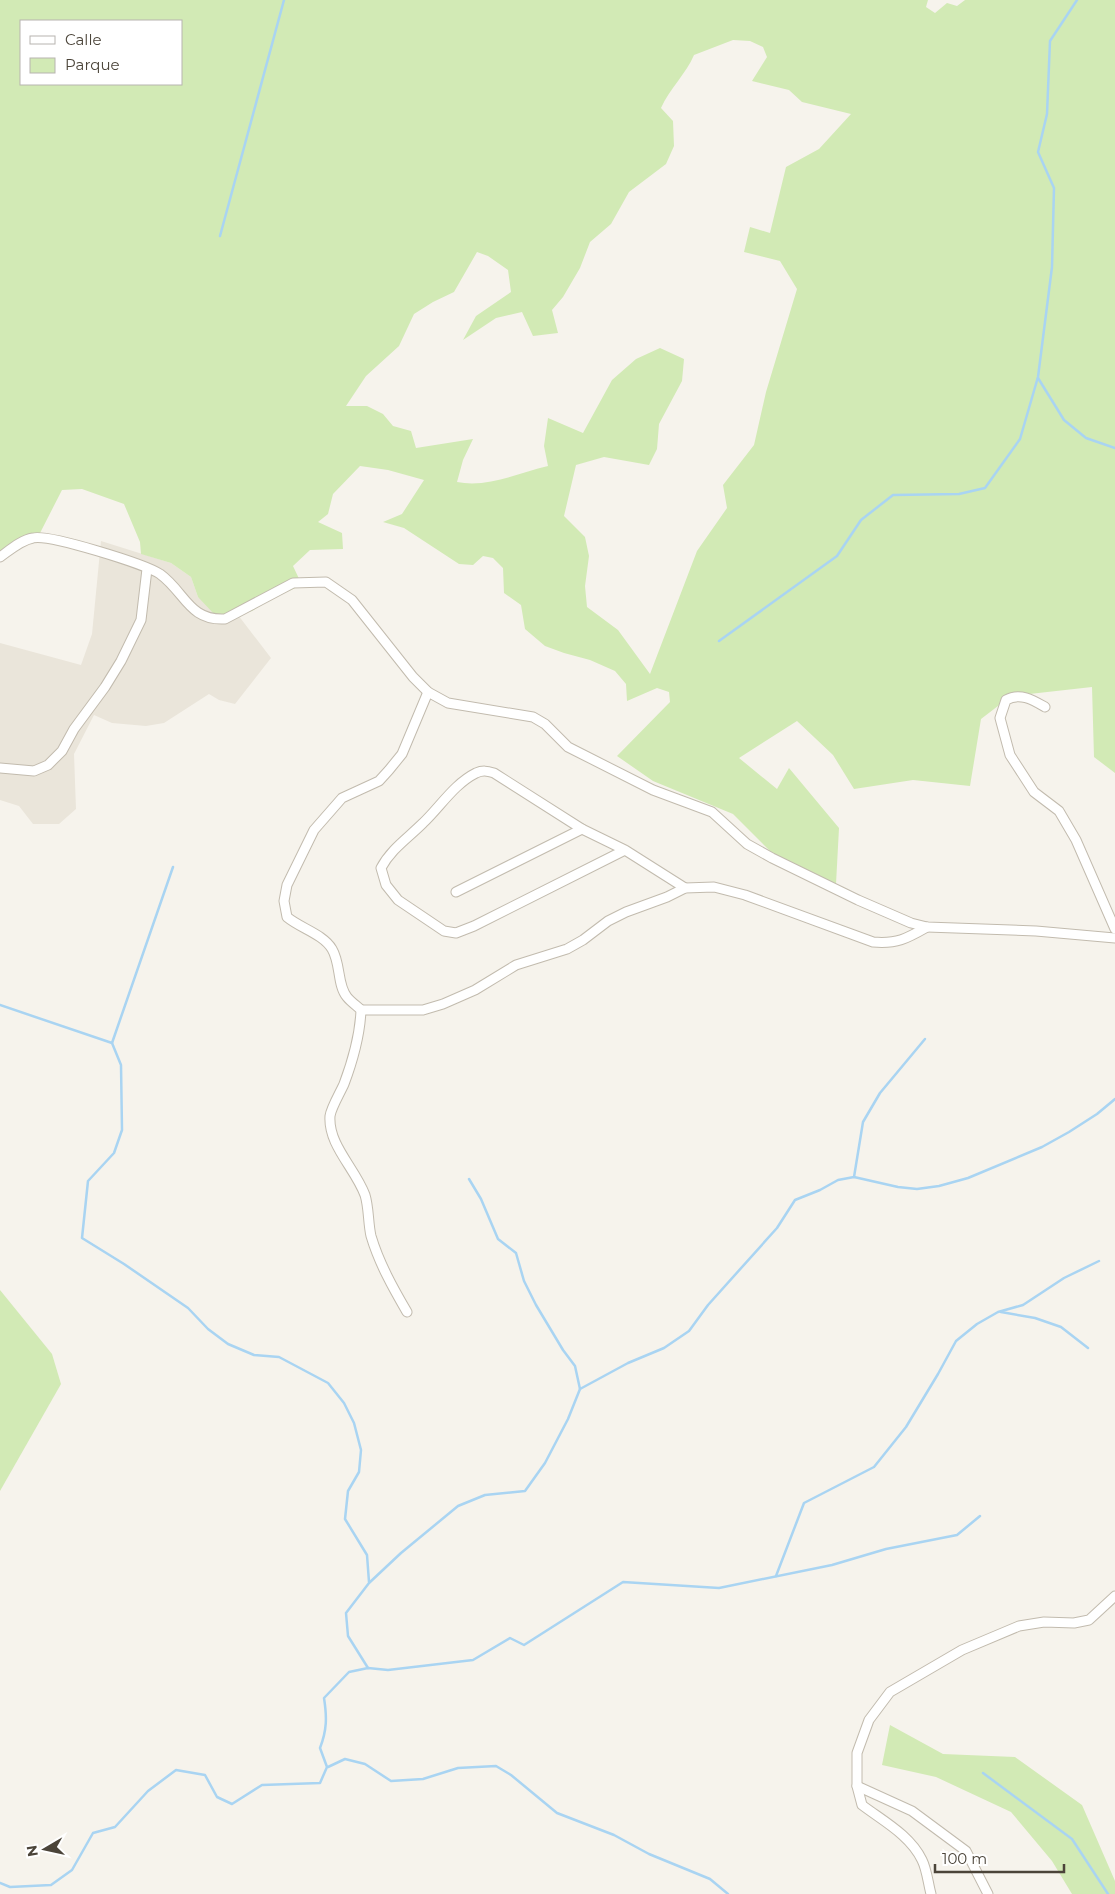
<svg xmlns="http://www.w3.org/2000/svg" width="1115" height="1894" font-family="Montserrat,sans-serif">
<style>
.residential{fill:#eae5da}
.green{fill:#d2eab5;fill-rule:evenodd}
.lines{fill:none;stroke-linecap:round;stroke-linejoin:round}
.stream{stroke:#a9d4f2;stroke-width:2.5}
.minor-casing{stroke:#c2bbae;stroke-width:11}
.minor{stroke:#fff;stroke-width:9}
</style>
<rect width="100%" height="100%" fill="#f6f3ec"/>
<!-- residential -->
<polygon class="residential" points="101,541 171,563 191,577 198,597 238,615 271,658 235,704 219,700 209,694 164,723 146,726 112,723 94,715 74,754 76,809 59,824 33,824 19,806 0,800 0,643 81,665 92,634"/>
<!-- green -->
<g class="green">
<path d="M 0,0 L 928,0 L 926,7 L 935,13 L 947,3 L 957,6 L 965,0 L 1115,0 L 1115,773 L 1094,757 L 1092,687 L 1011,696 L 981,719 L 970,786 L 913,780 L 854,789 L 833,755 L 797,721 L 739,758 L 777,789 L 789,768 L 839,828 L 836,884 L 777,858 L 733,814 L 653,781 L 617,756 L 670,702 L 669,692 L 657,688 L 627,701 L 626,684 L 615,671 L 590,660 L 564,653 L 545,646 L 525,629 L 521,605 L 504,593 L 503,568 L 493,558 L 483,556 L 473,565 L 459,564 L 404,528 L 383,522 L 402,514 L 424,480 L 388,470 L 360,466 L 333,494 L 328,514 L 318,522 L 342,533 L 343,549 L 310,550 L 293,566 L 302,585 L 269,600 L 252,611 L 233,617 L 214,614 L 198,597 L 191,577 L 171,563 L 141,554 L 140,542 L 124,504 L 82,489 L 62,490 L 39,535 L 0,560 ZM 21,21 L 181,21 L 181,84 L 21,84 ZM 733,40 L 750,41 L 763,47 L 767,57 L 752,81 L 789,90 L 802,102 L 851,114 L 819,149 L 786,167 L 770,233 L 750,227 L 744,252 L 780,261 L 797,289 L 766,392 L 754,445 L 723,485 L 727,508 L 697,551 L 650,674 L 618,630 L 587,607 L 585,586 L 589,556 L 585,537 L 564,516 L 576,465 L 604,457 L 649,465 L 657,449 L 659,424 L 682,381 L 684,359 L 660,348 L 636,359 L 612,380 L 583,433 L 548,418 L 544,446 L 548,466 C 518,473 488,488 457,482 L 463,460 L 473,439 L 416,448 L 411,431 L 393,426 L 383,414 L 367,406 L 346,406 L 366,376 L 399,346 L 414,314 L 433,302 L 454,292 L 477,252 L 488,256 L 508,270 L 511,292 L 476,316 L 463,340 L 496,318 L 522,312 L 533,336 L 558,333 L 552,310 L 563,297 L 580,268 L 590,242 L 611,224 L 629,192 L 666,164 L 674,146 L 673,121 L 661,108 C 670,88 686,74 694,55 Z"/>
<polygon points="0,1290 52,1354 61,1384 0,1491"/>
<polygon points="890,1725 943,1754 1015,1757 1082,1805 1115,1881 1115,1894 1072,1894 1052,1861 1011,1812 936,1777 882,1765"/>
</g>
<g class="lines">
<!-- stream -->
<g class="stream">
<polyline points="220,236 284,0"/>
<polyline points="1038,378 1064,420 1086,438 1115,448"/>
<polyline points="719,641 837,556 861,520 893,495 959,494 985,488 1020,439 1038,377 1052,267 1054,188 1038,152 1047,114 1050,41 1077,0"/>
<polyline points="0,1005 112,1043 121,1065 122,1130 114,1153 88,1181 82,1238 124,1264 188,1308 208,1329 228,1344 254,1355 279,1357 328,1383 344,1403 354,1423 361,1450 359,1472 348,1491 345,1519 367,1555 369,1582"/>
<polyline points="112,1043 173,867"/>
<polyline points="854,1177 863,1122 880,1093 925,1039"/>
<polyline points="469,1179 481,1199 498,1239 516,1253 524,1281 536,1305 563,1350 575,1366 580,1389"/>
<polyline points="1001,1312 1035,1318 1061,1327 1088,1348"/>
<polyline points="776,1576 804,1503 874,1467 906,1427 938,1374 956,1341 977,1324 998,1312 1023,1305 1064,1278 1099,1261"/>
<polyline points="368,1668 348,1636 346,1613 369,1583 401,1553 458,1506 485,1495 525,1491 545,1463 568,1419 580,1389 628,1363 664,1348 689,1331 708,1305 777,1228 795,1200 820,1190 838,1180 854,1177 898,1187 917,1189 939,1186 968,1178 1042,1147 1069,1132 1097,1114 1115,1099"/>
<polyline points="328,1767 345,1759 365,1764 391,1781 423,1779 458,1768 496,1766 511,1775 557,1813 614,1835 649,1854 710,1879 728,1894"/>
<polyline points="983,1773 1072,1839 1108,1894"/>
<path d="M 0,1883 L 10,1887 L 51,1885 L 72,1870 L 93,1833 L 115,1827 L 148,1791 L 176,1770 L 205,1775 L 217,1797 L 232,1804 L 262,1785 L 320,1783 L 327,1767 L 320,1748 C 327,1730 327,1717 324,1698 L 349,1672 L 368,1668 L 388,1670 L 473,1660 L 510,1638 L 524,1645 L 623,1582 L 719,1588 L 832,1565 L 886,1549 L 957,1535 L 980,1516"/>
</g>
<defs>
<g id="minor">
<path d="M 0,557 C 10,550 21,540 33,538 C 49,534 145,564 160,574 C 185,592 189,621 225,619 L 293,583 L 326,582 L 352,600 L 413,677 L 428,692 L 448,703 L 533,717 L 545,724 L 568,747 L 653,790 L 712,812 L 747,844 L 772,858 L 858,900 L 911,923 L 927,927 L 1036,931 L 1115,938"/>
<path d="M 1045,707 C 1033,700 1020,692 1006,700 L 1000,718 L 1010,755 L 1034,792 L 1059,811 L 1076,840 L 1115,929"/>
<polyline points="0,768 34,771 48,765 62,751 74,729 105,687 121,661 141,620 147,569"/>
<path d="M 625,850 L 474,926 L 456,933 L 444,931 L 398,900 L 386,885 L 381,868 C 391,849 408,838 423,823 C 440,807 454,784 476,773 C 483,770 487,771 494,773 L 582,829 L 625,850 L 685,888"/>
<polyline points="456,892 582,829"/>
<path d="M 361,1010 L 423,1010 L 443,1004 L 475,990 L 516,965 L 567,949 L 583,940 L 608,921 L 626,912 L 667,897 L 685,888 L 714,887 L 745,895 L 873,942 C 897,944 906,939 927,927"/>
<path d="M 407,1312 C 393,1288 379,1263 371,1236 C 368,1223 369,1208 365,1195 C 355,1168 328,1145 330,1116 C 331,1108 340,1093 344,1084 C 353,1060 360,1036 361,1010 C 357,1006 351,1002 347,997 C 337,985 341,964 332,949 C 323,934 300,928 287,917 L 284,901 L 287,885 L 314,830 L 342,798 L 379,781 L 389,770 L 402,754 L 428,692"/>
<polyline points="857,1786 912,1811 966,1851 988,1894"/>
<path d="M 931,1894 C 928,1883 927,1870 922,1860 C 910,1835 883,1821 862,1805 L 857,1786 L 857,1753 L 869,1720 L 890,1692 L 962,1650 L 1019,1626 L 1044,1622 L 1074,1623 L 1089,1620 L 1115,1596"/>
</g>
</defs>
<!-- minor casing -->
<use href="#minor" class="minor-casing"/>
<!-- minor -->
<use href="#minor" class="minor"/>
</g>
<!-- legend -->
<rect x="20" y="20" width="162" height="65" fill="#ffffff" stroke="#b7b4b0"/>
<rect x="30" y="36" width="25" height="8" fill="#ffffff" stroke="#b7b4b0"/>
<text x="65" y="45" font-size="15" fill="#4b4439">Calle</text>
<rect x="30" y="58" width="25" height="15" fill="#d2eab5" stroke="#b7b4b0"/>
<text x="65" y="70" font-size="15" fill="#4b4439">Parque</text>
<!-- north arrow -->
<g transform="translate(45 1849) rotate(261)" stroke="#ffffff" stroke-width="4" paint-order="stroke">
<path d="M0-4L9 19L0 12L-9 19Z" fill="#4b4439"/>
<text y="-8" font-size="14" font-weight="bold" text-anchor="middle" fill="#4b4439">N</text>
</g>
<!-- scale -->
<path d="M935 1864v8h129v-8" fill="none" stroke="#4b4439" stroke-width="2.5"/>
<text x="942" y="1864" font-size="15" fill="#4b4439" stroke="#ffffff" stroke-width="4" paint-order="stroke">100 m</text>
</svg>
